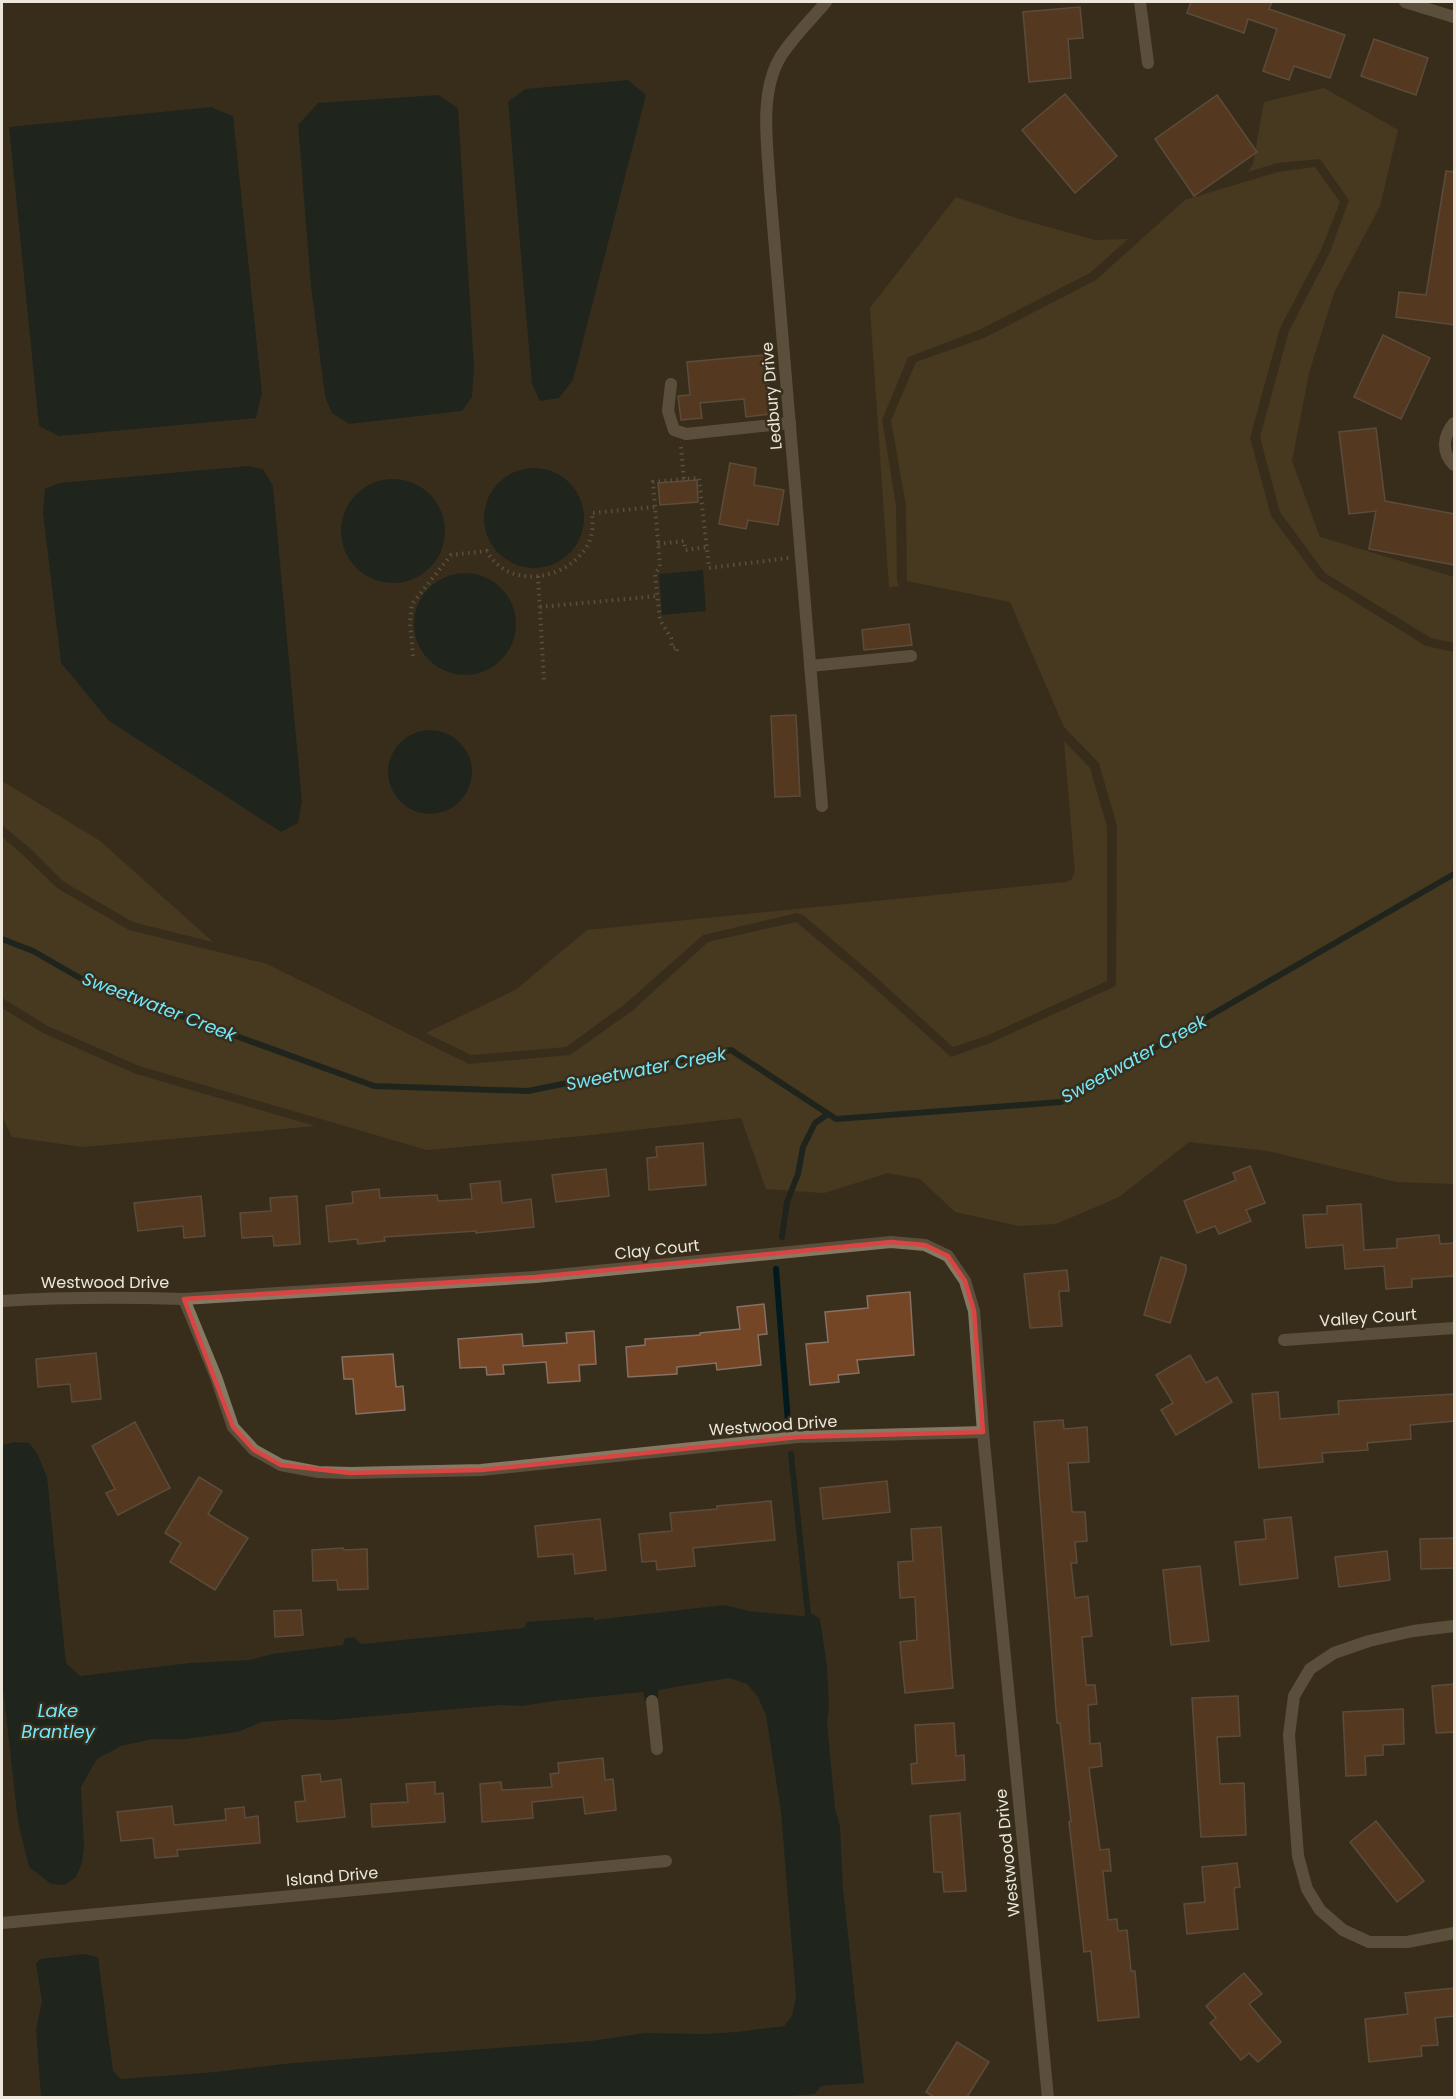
<svg xmlns="http://www.w3.org/2000/svg" width="1456" height="2099" font-family="Poppins,sans-serif">
<style>
.green{fill:#594726}
.water{fill:#021a1e}
.lines{fill:none;stroke-linecap:round;stroke-linejoin:round}
.stream{stroke:#021a1e;stroke-width:6}
.building{fill:#754626;stroke:#857063;stroke-width:1.5}
.path{stroke:#807868;stroke-width:4;stroke-dasharray:1.5 4.5;stroke-linecap:butt}
.lane{stroke:#867963;stroke-width:12}
.street{stroke:#867963;stroke-width:12}
.marked{fill:none;stroke:#d94543;stroke-width:4.5;stroke-linejoin:round}
.labels{text-anchor:middle;stroke-width:5;stroke-linejoin:round;paint-order:stroke}
.street-label{font-size:16px;fill:#ede7db;stroke:#382e1c}
.water-label{font-size:18px;font-style:italic;fill:#73e8fc;stroke:#382e1c}
</style>
<rect width="100%" height="100%" fill="#382e1c"/>
<!-- green -->
<g class="green">
<polygon points="1324,88 1398,130 1380,206 1334,293 1309,373 1292,461 1320,537 1454,577 1454,643 1431,638 1325,573 1280,512 1260,437 1289,331 1330,252 1349,200 1320,159 1277,163 1248,172 1253,164 1264,102"/>
<polygon points="1315,167 1340,202 1321,250 1280,328 1250,438 1271,516 1318,579 1426,646 1454,652 1454,1184 1397,1182 1268,1151 1189,1142 1119,1197 1056,1224 1019,1226 955,1212 920,1179 888,1173 824,1193 766,1189 741,1118 582,1136 427,1150 139,1066 48,1026 2,998 2,837 24,856 57,888 129,930 267,964 469,1064 570,1055 632,1011 708,942 796,922 861,976 951,1057 990,1043 1116,986 1117,826 1099,763 1064,727 1010,602 907,581 906,505 891,421 916,362 984,338 1096,280 1185,200 1278,172"/>
<polygon points="956,197 1019,219 1095,240 1128,239 1090,273 979,330 908,357 882,420 896,506 897,581 899,586 889,587 870,308"/>
<polygon points="1064,741 1090,768 1107,827 1107,981 986,1036 953,1047 868,970 803,915 797,913 703,935 625,1004 566,1047 471,1055 426,1033 517,989 587,930 1066,882 1071,880 1075,873"/>
<polygon points="2,781 100,841 213,942 133,922 64,882 31,849 2,825"/>
<polygon points="2,1008 43,1033 136,1074 315,1126 83,1147 12,1137 2,1116"/>
</g>
<!-- water -->
<g class="water">
<polygon points="628,80 646,95 573,380 559,398 540,401 532,384 508,102 525,89"/>
<polygon points="438,95 458,108 474,367 472,397 462,411 349,424 332,413 325,397 311,286 298,125 318,103"/>
<polygon points="211,107 233,116 262,393 256,418 59,436 39,426 9,127"/>
<polygon points="248,466 263,469 273,486 302,802 298,823 281,832 109,721 61,663 43,513 45,489 59,483"/>
<circle cx="534" cy="518" r="50"/>
<circle cx="393" cy="531" r="52"/>
<polygon points="703,570 706,611 662,615 659,574"/>
<circle cx="465" cy="624" r="51"/>
<circle cx="430" cy="772" r="42"/>
<polygon points="14,1442 29,1443 37,1453 47,1477 66,1663 80,1676 190,1663 250,1660 272,1654 343,1645 345,1638 354,1637 361,1644 524,1628 527,1622 593,1617 594,1620 724,1605 749,1611 802,1616 813,1614 820,1619 827,1666 829,1707 827,1722 835,1808 840,1826 843,1888 864,2083 821,2086 815,2094 766,2098 41,2097 36,2029 42,2001 36,1964 40,1959 84,1954 98,1957 113,2071 121,2079 215,2072 292,2063 591,2041 645,2033 705,2034 736,2032 784,2026 792,2016 796,1997 781,1812 766,1716 758,1697 747,1684 729,1678 658,1690 658,1700 645,1701 643,1692 554,1701 522,1706 501,1705 330,1720 293,1719 262,1722 238,1732 184,1739 153,1739 121,1746 97,1759 81,1787 84,1846 82,1863 76,1877 64,1885 51,1884 29,1867 18,1822 2,1679 2,1445"/>
</g>
<g class="lines">
<!-- stream -->
<g class="stream">
<polyline points="2,939 33,951 87,982 374,1086 528,1091 731,1050 836,1119 1061,1102 1454,874"/>
<polyline points="782,1237 787,1202 798,1174 803,1147 815,1123 828,1114"/>
<polyline points="776,1269 788,1422"/>
<polyline points="791,1454 808,1615"/>
</g>
</g>
<!-- building -->
<g class="building">
<polygon points="1191,2 1272,2 1269,9 1345,35 1330,78 1294,66 1289,80 1263,71 1277,29 1248,19 1244,33 1187,13"/>
<polygon points="1080,7 1083,38 1068,39 1071,78 1029,82 1023,12"/>
<polygon points="1374,39 1428,58 1416,95 1361,76"/>
<polygon points="1065,94 1117,156 1075,193 1022,130"/>
<polygon points="1217,95 1257,152 1194,196 1155,139"/>
<polygon points="1446,171 1455,172 1455,325 1396,317 1399,292 1426,295"/>
<polygon points="1383,335 1430,358 1401,419 1354,397"/>
<polygon points="765,355 771,414 746,417 744,399 700,403 702,418 681,420 678,396 690,395 687,362"/>
<polygon points="1376,428 1385,501 1455,514 1455,565 1369,549 1376,511 1349,514 1339,432"/>
<polygon points="730,463 756,468 754,485 784,490 778,525 748,520 746,529 719,524"/>
<polygon points="697,480 698,502 660,505 658,483"/>
<polygon points="909,624 912,645 864,650 862,630"/>
<polygon points="796,715 800,796 775,797 771,716"/>
<polygon points="703,1143 706,1185 649,1190 647,1158 657,1157 656,1147"/>
<polygon points="1250,1166 1265,1203 1246,1210 1251,1221 1219,1234 1215,1226 1197,1233 1184,1201 1236,1180 1233,1173"/>
<polygon points="606,1169 609,1196 556,1202 552,1175"/>
<polygon points="500,1181 502,1203 531,1199 534,1227 476,1233 476,1231 384,1237 385,1241 358,1244 357,1239 329,1242 326,1206 353,1203 352,1192 379,1189 380,1198 437,1195 438,1201 472,1199 470,1184"/>
<polygon points="201,1196 205,1236 184,1238 183,1226 138,1231 134,1203"/>
<polygon points="297,1196 300,1244 274,1246 273,1236 242,1238 240,1213 271,1211 270,1198"/>
<polygon points="1361,1204 1364,1250 1397,1248 1397,1239 1439,1235 1440,1244 1455,1243 1455,1276 1412,1279 1412,1287 1386,1289 1384,1266 1345,1269 1343,1245 1306,1248 1303,1215 1327,1214 1327,1206"/>
<polygon points="1161,1257 1186,1265 1186,1271 1170,1323 1144,1315"/>
<polygon points="1067,1270 1069,1291 1059,1291 1062,1326 1030,1328 1024,1274"/>
<polygon points="910,1292 914,1355 857,1360 859,1373 838,1375 839,1382 810,1385 806,1344 828,1342 825,1312 868,1308 867,1296"/>
<polygon points="764,1304 767,1334 758,1335 761,1365 717,1370 716,1363 677,1367 677,1374 628,1377 626,1347 645,1345 645,1339 700,1335 700,1333 740,1329 737,1307"/>
<polygon points="594,1331 596,1364 579,1365 580,1381 548,1383 546,1362 503,1365 504,1374 487,1375 486,1367 460,1368 458,1339 522,1334 523,1346 567,1343 566,1333"/>
<polygon points="96,1353 101,1399 72,1402 70,1384 38,1387 36,1359"/>
<polygon points="393,1354 396,1387 403,1386 405,1410 356,1414 353,1379 344,1379 342,1357"/>
<polygon points="1190,1355 1206,1383 1217,1377 1232,1402 1176,1435 1161,1410 1173,1403 1156,1375"/>
<polygon points="1278,1392 1280,1419 1339,1414 1338,1401 1455,1394 1455,1421 1410,1425 1411,1439 1367,1443 1368,1450 1322,1453 1323,1462 1259,1468 1252,1394"/>
<polygon points="1063,1420 1064,1429 1087,1427 1089,1462 1068,1463 1072,1512 1085,1512 1087,1541 1075,1542 1077,1563 1071,1563 1075,1598 1088,1596 1092,1636 1082,1637 1086,1685 1095,1685 1097,1704 1088,1705 1090,1744 1100,1743 1102,1766 1089,1768 1100,1850 1109,1849 1111,1871 1103,1871 1108,1920 1117,1919 1118,1931 1127,1930 1131,1971 1135,1971 1139,2017 1098,2021 1091,1951 1084,1952 1069,1822 1071,1821 1060,1723 1057,1723 1034,1422"/>
<polygon points="135,1422 170,1488 118,1515 106,1493 115,1489 92,1446"/>
<polygon points="199,1477 222,1491 208,1514 248,1538 215,1590 170,1562 181,1543 165,1533"/>
<polygon points="887,1481 890,1512 823,1519 820,1488"/>
<polygon points="771,1501 775,1540 693,1548 695,1566 657,1570 656,1561 642,1562 639,1534 672,1531 670,1513 717,1509 717,1506"/>
<polygon points="1291,1517 1298,1578 1240,1585 1235,1542 1266,1539 1264,1520"/>
<polygon points="600,1519 606,1570 575,1574 573,1554 538,1557 535,1526"/>
<polygon points="941,1527 953,1688 905,1693 900,1642 917,1640 915,1597 900,1598 898,1562 913,1561 911,1529"/>
<polygon points="1455,1538 1455,1568 1421,1569 1420,1539"/>
<polygon points="343,1548 344,1550 367,1549 368,1589 338,1590 337,1580 313,1581 312,1550"/>
<polygon points="1387,1551 1390,1580 1339,1587 1335,1557"/>
<polygon points="1200,1566 1209,1641 1171,1645 1163,1570"/>
<polygon points="301,1610 303,1635 275,1637 274,1611"/>
<polygon points="1455,1684 1455,1732 1436,1733 1432,1686"/>
<polygon points="1238,1696 1240,1736 1217,1737 1220,1784 1244,1783 1246,1835 1201,1837 1192,1698"/>
<polygon points="1403,1709 1404,1744 1383,1745 1383,1755 1365,1756 1366,1775 1346,1776 1343,1712"/>
<polygon points="954,1723 956,1756 964,1755 965,1780 912,1784 911,1764 917,1763 915,1725"/>
<polygon points="603,1758 605,1780 613,1779 616,1810 585,1814 583,1797 532,1802 533,1818 482,1822 480,1784 501,1782 502,1790 552,1787 550,1774 559,1773 558,1763"/>
<polygon points="320,1774 321,1782 341,1779 345,1817 297,1822 295,1802 305,1801 302,1776"/>
<polygon points="435,1782 435,1794 443,1793 445,1822 372,1827 371,1804 408,1802 406,1784"/>
<polygon points="172,1806 174,1825 226,1820 225,1809 244,1807 245,1818 258,1816 260,1843 177,1850 178,1856 155,1858 153,1838 121,1841 117,1812"/>
<polygon points="960,1813 966,1891 944,1892 942,1872 934,1872 930,1816"/>
<polygon points="1376,1821 1424,1881 1397,1902 1350,1842"/>
<polygon points="1237,1863 1240,1887 1234,1888 1238,1929 1187,1934 1184,1904 1205,1902 1202,1867"/>
<polygon points="1244,1973 1262,1994 1249,2004 1281,2042 1258,2062 1249,2053 1241,2060 1210,2023 1216,2018 1206,2006"/>
<polygon points="1455,1988 1455,2016 1435,2018 1438,2045 1421,2046 1422,2056 1369,2062 1365,2019 1408,2014 1405,1993"/>
<polygon points="957,2042 989,2062 967,2097 934,2097 926,2092"/>
</g>
<g class="lines">
<!-- path -->
<g class="path">
<polyline points="681,447 684,479 699,478 709,568 789,558"/>
<polyline points="658,544 684,541 685,550 707,547"/>
<polyline points="538,576 544,680"/>
<polyline points="540,607 658,596"/>
<polyline points="677,651 677,647 672,648 671,638 660,620 655,574 660,567 653,482 684,479"/>
<path d="M 413,656 L 410,623 L 412,604 L 451,555 L 487,551 C 507,589 564,581 585,549 C 593,538 593,526 592,513 L 655,507"/>
</g>
<!-- lane -->
<g class="lane">
<polyline points="671,384 668,411 674,430 686,434 790,423"/>
<polyline points="810,666 911,656"/>
<polyline points="652,1701 657,1749"/>
</g>
<!-- street -->
<g class="street">
<polyline points="1140,2 1148,63"/>
<polyline points="1405,2 1454,17"/>
<path d="M 1454,423 C 1443,436 1441,452 1454,465"/>
<path d="M 822,806 L 770,189 C 768,148 758,93 781,56 C 794,36 811,20 826,2"/>
<polyline points="184,1299 216,1377 233,1427 254,1450 281,1465 318,1472 350,1473 481,1470 798,1437 983,1432"/>
<path d="M 2,1301 C 62,1297 123,1297 184,1299 L 536,1277 L 891,1242 L 925,1245 L 948,1256 L 965,1281 L 974,1311 L 983,1432 L 1048,2098"/>
<polyline points="1284,1340 1454,1328"/>
<polyline points="1454,1626 1413,1631 1369,1641 1334,1653 1310,1669 1294,1696 1289,1735 1298,1856 1307,1889 1320,1910 1343,1930 1369,1942 1407,1942 1454,1933"/>
<polyline points="2,1923 666,1861"/>
</g>
</g>
<!-- marked area -->
<path d="M0 0H1456V2099H0ZM 891,1242 L 925,1245 L 948,1256 L 965,1281 L 974,1311 L 983,1432 L 798,1437 L 481,1470 L 350,1473 L 281,1465 L 254,1450 L 233,1427 L 184,1299 L 536,1277 Z" fill="#382e1c" fill-opacity=".55" fill-rule="evenodd"/>
<path class="marked" d="M 891,1242 L 925,1245 L 948,1256 L 965,1281 L 974,1311 L 983,1432 L 798,1437 L 481,1470 L 350,1473 L 281,1465 L 254,1450 L 233,1427 L 184,1299 L 536,1277 Z"/>
<g class="labels">
<!-- street labels -->
<g class="street-label">
<text transform="translate(771 396) rotate(-95)" y="6">Ledbury Drive</text>
<text transform="translate(657 1249) rotate(-6)" y="6">Clay Court</text>
<text x="105" y="1288">Westwood Drive</text>
<text transform="translate(1368 1317) rotate(-4)" y="6">Valley Court</text>
<text transform="translate(773 1425) rotate(-4)" y="6">Westwood Drive</text>
<text transform="translate(1007 1853) rotate(-96)" y="6">Westwood Drive</text>
<text transform="translate(332 1876) rotate(-5)" y="6">Island Drive</text>
</g>
<!-- water labels -->
<g class="water-label">
<text transform="translate(159 1007) rotate(21)" y="6">Sweetwater Creek</text>
<text transform="translate(1134 1059) rotate(-29)" y="6">Sweetwater Creek</text>
<text transform="translate(646 1069) rotate(-11)" y="6">Sweetwater Creek</text>
<text x="58" y="1717">Lake<tspan x="58" dy="21">Brantley</tspan></text>
</g>
</g>
<!-- border -->
<rect width="1456" height="2099" fill="none" stroke="#ede7db" stroke-width="6"/>
</svg>
